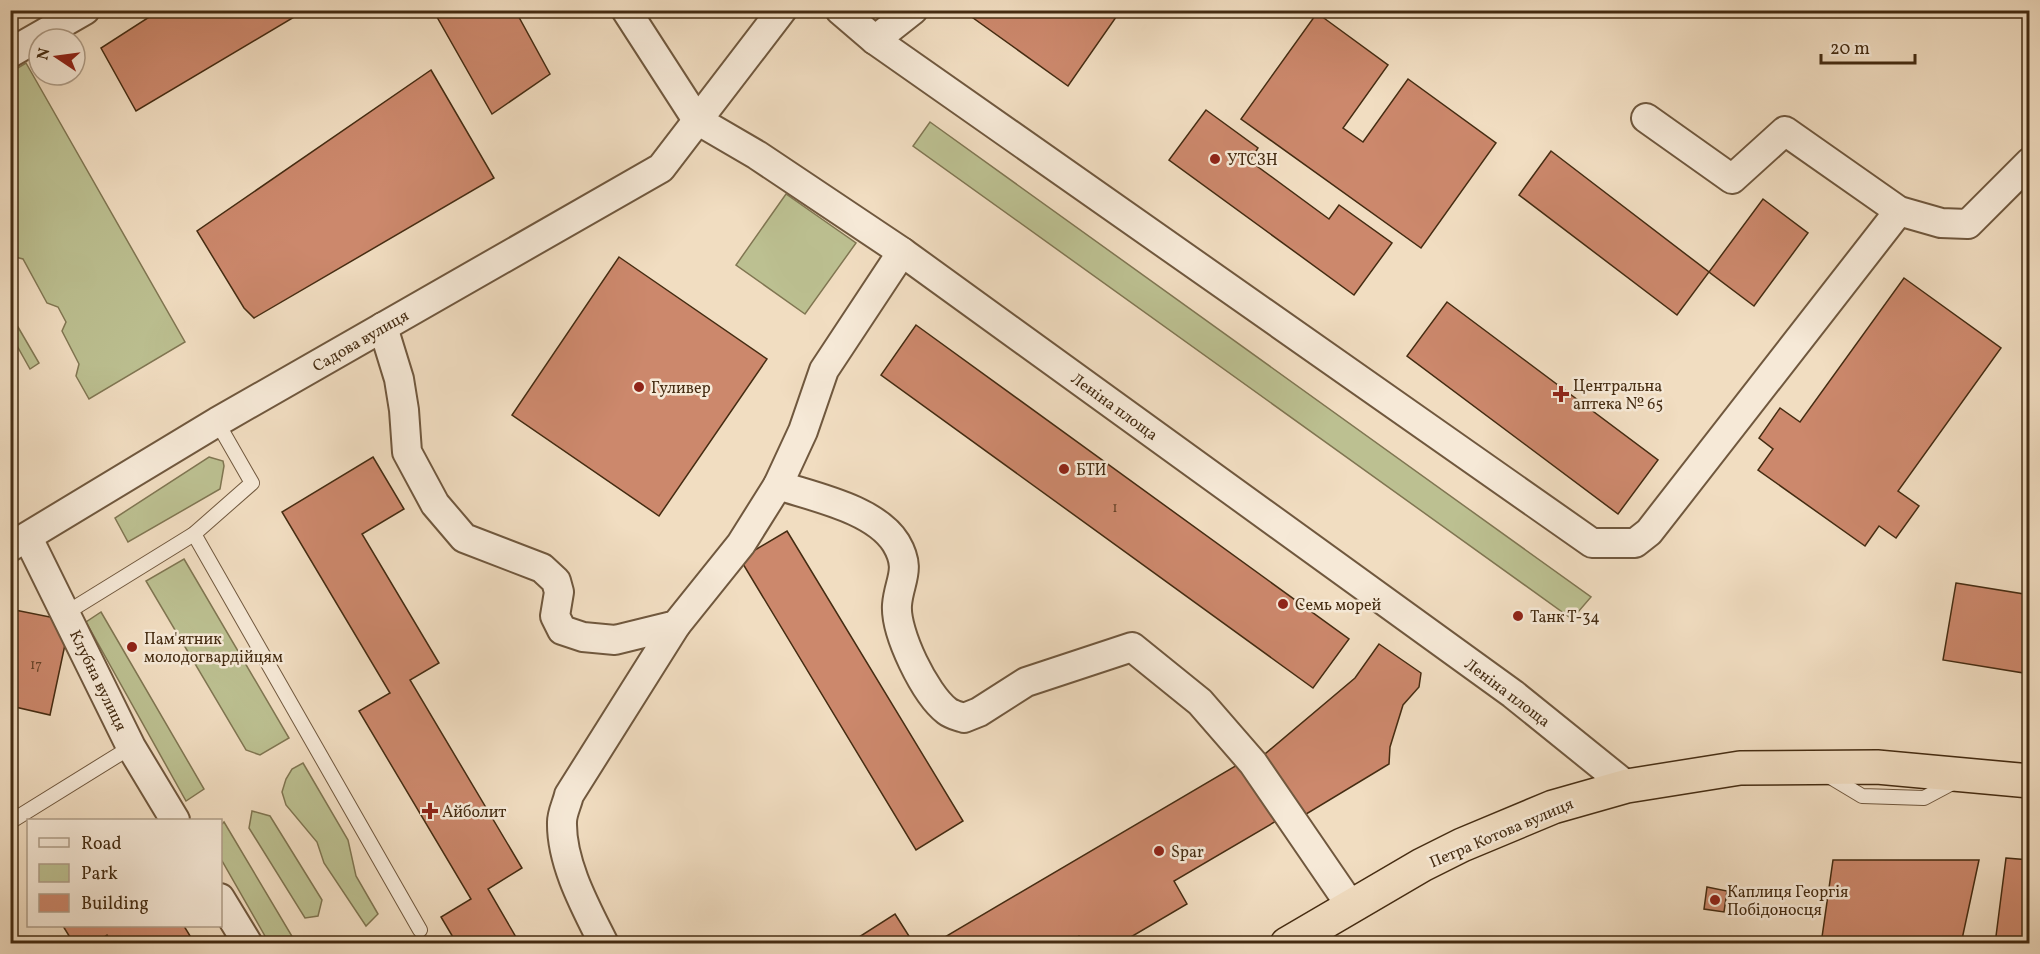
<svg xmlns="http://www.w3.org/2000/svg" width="2040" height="954" font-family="Vollkorn,serif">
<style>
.green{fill:#bcc091;stroke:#807652;stroke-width:1.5}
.building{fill:#cc886c;stroke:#452c12;stroke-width:1.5}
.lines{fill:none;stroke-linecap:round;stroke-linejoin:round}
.service-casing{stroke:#70583e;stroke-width:16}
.minor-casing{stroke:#70583e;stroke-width:32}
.trunk-casing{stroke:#452c12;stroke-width:36}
.service{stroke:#f6e9d7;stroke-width:14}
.minor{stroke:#f6e9d7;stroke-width:28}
.trunk{stroke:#f1ddc1;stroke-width:33}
.poi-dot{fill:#8f2418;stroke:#f6e9d7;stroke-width:2}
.labels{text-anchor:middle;stroke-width:5;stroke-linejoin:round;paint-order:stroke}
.number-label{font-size:14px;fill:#674328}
.poi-label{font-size:16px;fill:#452c12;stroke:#f6e9d7;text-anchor:start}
.street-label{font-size:16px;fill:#452c12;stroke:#f6e9d7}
</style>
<rect width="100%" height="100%" fill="#f1ddc1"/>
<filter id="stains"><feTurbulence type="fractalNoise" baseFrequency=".00333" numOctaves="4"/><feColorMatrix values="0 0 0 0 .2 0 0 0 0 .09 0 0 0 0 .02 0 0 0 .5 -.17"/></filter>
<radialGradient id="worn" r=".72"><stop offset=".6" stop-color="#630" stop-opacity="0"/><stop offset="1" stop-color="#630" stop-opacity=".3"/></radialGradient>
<!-- green -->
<g class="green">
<polygon points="26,63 185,342 89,399 76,376 79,364 62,331 66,322 58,307 47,303 23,259 11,256 11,72"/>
<polygon points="930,122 1591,597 1572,619 913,146"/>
<polygon points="786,194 856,243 805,314 736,265"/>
<polygon points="18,327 39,363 30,369 11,335 11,331"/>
<polygon points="209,457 223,461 224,466 220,489 128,542 115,518"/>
<polygon points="184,559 289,738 260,755 246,750 146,581"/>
<polygon points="101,612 204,789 186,801 86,622"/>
<polygon points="303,763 348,840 356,876 378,914 366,926 324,863 317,842 286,805 282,792 286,779 292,769"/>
<polygon points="252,811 270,816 322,900 318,916 305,918 249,828"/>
<polygon points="224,822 296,943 269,943 221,859 221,825"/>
</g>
<!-- building -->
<g class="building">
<polygon points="160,10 306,10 136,111 101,48"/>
<polygon points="433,10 515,10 550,74 492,114"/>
<polygon points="962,10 1121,10 1068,86"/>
<polygon points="1317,13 1388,65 1343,128 1363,142 1408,79 1496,143 1421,248 1241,119"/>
<polygon points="431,70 494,178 254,318 244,308 197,231"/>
<polygon points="1206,110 1258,148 1250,161 1329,219 1339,205 1392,243 1354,295 1169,160"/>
<polygon points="1551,151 1709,272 1677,315 1519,195"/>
<polygon points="1763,199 1808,233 1754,306 1709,272"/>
<polygon points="619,257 767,359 659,516 512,415"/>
<polygon points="1904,278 2001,348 1898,491 1919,506 1896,538 1879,526 1865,546 1758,470 1773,449 1759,438 1780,408 1800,422"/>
<polygon points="1447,302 1658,460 1618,514 1407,356"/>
<polygon points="916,325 1349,639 1313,688 881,375"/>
<polygon points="373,457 404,509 362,534 439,663 410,680 522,868 488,889 520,944 457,944 441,917 471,899 359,711 390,693 282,512"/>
<polygon points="787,531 963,821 916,850 740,559"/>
<polygon points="1956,583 2030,595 2030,674 1943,660"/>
<polygon points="10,609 70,621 50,715 15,707 10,731"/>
<polygon points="1379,644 1421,673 1419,687 1403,705 1390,747 1389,764 1298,819 1259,759 1355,678"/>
<polygon points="1244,761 1278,820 1174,881 1187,904 1119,944 1083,944 1079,936 1066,944 939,944 938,941"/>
<polygon points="2006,858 2030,860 2030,944 1995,944"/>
<polygon points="1833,860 1979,860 1961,944 1821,944"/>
<polygon points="1707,887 1727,891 1724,912 1704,909"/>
<polygon points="895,914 914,944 848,944"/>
<polygon points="63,926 184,926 195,944 112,944 107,935 94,944 74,944"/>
</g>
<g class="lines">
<defs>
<g id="service">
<polyline points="194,534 420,930"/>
<polyline points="66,613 194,534 252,483 217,422"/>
<polyline points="1827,775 1862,796 1924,798 1956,781"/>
<polyline points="10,822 131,747"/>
</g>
<g id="minor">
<polyline points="626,10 697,120 757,155 902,252 1513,694 1627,786"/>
<polyline points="840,10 875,40 1592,543 1635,543 1649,532 1899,211"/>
<polyline points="875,40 913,10"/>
<polyline points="10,53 85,10"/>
<polyline points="1646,118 1732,179 1785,131 1899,211 1941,223 1968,224 2030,162"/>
<path d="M 902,252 L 824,370 L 803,431 L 778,485 C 814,497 875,509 896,543 C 912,570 899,580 897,605 C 895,633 925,694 947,711 C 952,715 959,716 964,718 L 979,712 L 1026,682 L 1132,647 L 1200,702 L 1253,763 L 1351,906"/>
<polyline points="383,327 399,379 404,410 407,452 435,504 464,538 542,568 556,581 559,592 555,616 562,630 583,637 615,640 676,625 741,544 778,485"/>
<polyline points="28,538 131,747 175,820"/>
<polyline points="10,547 217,422 661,168 782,10"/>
<polyline points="220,898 248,944"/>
<path d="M 604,944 C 586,908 561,863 562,822 C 562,813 567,804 569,795 L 676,625"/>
</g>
<polyline id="trunk" points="1287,944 1422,865 1462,845 1553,807 1627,786 1740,768 1877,767 2030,781"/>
</defs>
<!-- service casing -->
<use href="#service" class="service-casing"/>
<!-- minor casing -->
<use href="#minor" class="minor-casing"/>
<!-- trunk casing -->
<use href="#trunk" class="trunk-casing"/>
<!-- service -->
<use href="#service" class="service"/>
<!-- minor -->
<use href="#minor" class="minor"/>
<!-- trunk -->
<use href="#trunk" class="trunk"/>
</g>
<!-- markers -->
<g class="poi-dot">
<circle cx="1215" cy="159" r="6"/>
<circle cx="639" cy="387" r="6"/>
<path d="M1558 385h6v6h6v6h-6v6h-6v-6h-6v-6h6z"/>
<circle cx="1064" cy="469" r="6"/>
<circle cx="1283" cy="604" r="6"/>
<circle cx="1518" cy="616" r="6"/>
<circle cx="132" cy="647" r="6"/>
<path d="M427 802h6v6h6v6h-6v6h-6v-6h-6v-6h6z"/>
<circle cx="1159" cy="851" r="6"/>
<circle cx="1715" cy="900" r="6"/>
</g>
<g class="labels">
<!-- number labels -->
<g class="number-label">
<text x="1115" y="512">1</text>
<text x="36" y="669">17</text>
</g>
<!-- poi labels -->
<g class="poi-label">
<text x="1227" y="165">УТСЗН</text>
<text x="1573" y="391">Центральна<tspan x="1573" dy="18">аптека № 65</tspan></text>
<text x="651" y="393">Гуливер</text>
<text x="1076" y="475">БТИ</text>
<text x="1295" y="610">Семь морей</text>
<text x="1530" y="622">Танк Т-34</text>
<text x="144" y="644">Пам'ятник<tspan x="144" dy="18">молодогвардійцям</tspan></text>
<text x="442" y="817">Айболит</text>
<text x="1171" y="857">Spar</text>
<text x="1727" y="897">Каплиця Георгія<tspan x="1727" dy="18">Побідоносця</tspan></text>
</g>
<!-- street labels -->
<g class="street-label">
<text transform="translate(360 340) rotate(-30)" y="6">Садова вулиця</text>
<text transform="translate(1115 406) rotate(36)" y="6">Леніна площа</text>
<text transform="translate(99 680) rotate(64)" y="6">Клубна вулиця</text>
<text transform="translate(1508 692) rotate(37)" y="6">Леніна площа</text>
<text transform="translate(1501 832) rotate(-23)" y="6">Петра Котова вулиця</text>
</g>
</g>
<!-- margin -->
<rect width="2040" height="954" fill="none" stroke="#f1ddc1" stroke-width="36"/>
<rect x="12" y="12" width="2016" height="930" fill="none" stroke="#452c12" stroke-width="3"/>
<rect x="18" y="18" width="2004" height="918" fill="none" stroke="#452c12" stroke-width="1.5"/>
<!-- legend -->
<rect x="27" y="819" width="195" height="108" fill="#f6e9d7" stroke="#af9d88" stroke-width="1.5"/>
<rect x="39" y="838" width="30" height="9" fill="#f6e9d7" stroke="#af9d88" stroke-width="1.5"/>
<text x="81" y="849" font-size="18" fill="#452c12">Road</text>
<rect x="39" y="864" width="30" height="18" fill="#bcc091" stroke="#af9d88" stroke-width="1.5"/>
<text x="81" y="879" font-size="18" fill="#452c12">Park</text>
<rect x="39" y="894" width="30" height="18" fill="#cc886c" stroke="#af9d88" stroke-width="1.5"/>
<text x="81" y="909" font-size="18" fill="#452c12">Building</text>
<!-- north arrow -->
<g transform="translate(57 57) rotate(283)"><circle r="28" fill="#f6e9d7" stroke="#af9d88" stroke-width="1.5"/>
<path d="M0-4.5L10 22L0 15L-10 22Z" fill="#8f2418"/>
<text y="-9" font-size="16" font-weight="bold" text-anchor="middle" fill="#452c12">N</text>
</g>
<!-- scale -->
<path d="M1821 54v9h94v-9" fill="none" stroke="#452c12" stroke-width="3"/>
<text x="1830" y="54" font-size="18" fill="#452c12" stroke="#f6e9d7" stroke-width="4.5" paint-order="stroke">20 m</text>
<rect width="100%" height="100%" filter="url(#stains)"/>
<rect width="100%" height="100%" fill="url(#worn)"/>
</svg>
